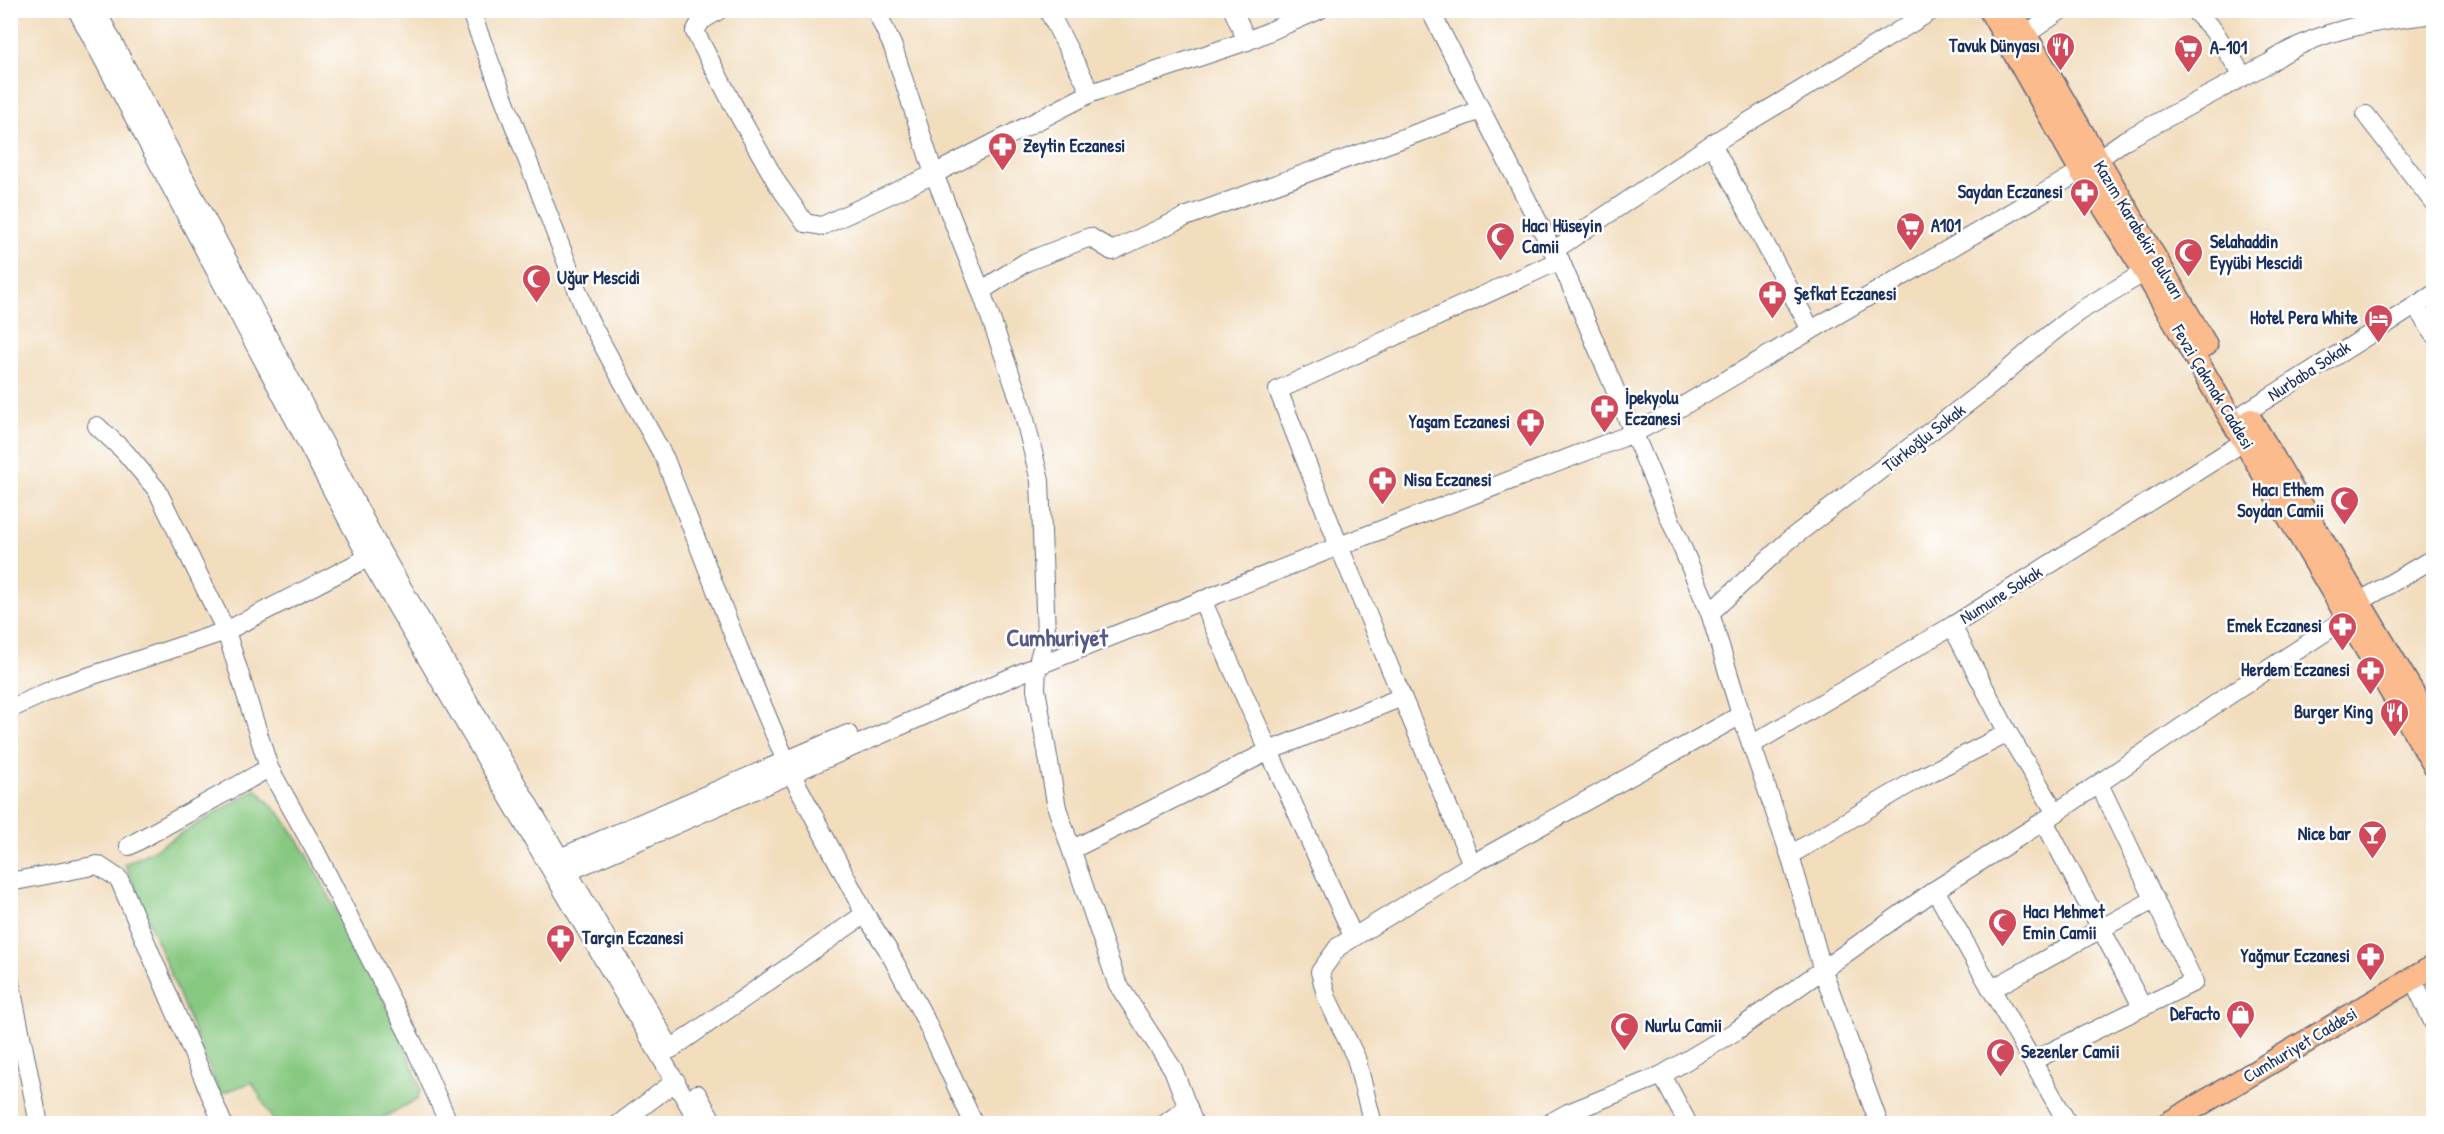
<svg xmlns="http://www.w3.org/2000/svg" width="2444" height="1134" font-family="'Patrick Hand',sans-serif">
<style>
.green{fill:#88c982;stroke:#527c70;stroke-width:1.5}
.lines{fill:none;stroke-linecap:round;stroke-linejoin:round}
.minor-casing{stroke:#666c7f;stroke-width:20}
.major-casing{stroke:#666c7f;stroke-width:25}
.minor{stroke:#fff;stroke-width:18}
.major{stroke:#fbbb8d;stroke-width:22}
.labels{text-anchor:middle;stroke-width:5;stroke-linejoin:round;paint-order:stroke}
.poi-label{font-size:18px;font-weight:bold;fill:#1b2f5e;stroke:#fff;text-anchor:start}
.street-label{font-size:18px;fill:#1b2f5e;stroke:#fff}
.district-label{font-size:24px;font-weight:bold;fill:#565987;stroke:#fff}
</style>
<rect width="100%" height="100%" fill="#fff"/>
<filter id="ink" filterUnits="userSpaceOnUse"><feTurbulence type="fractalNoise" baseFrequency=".0167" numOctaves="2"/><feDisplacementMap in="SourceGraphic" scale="12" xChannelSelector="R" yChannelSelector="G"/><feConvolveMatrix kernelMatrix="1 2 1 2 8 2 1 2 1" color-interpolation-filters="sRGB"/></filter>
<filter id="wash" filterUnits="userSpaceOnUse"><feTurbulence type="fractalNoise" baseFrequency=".008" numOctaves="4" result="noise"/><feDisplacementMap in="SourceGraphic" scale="24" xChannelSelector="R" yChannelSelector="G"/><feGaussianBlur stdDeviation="1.35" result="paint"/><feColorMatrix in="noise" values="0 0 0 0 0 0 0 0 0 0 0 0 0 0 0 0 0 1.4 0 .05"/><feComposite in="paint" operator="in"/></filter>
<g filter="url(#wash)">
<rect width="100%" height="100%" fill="#f2ddbd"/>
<!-- green -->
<polygon class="green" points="256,789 282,816 307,854 397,1026 421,1088 418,1099 384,1117 385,1123 275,1124 252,1082 220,1094 125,864 152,851"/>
</g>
<g filter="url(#ink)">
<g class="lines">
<defs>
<g id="minor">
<polyline points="77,10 368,558 700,1124"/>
<polyline points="96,10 381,551 670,1047"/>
<polyline points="470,10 588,318 665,459 742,657 791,773 865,914 888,950 925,1019 974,1124"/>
<polyline points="719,10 701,21 695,32 737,112 777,183 805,223 822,226 934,174 1091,93 1247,41 1319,10"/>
<polyline points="876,10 893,47 934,174 981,291 1022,407 1040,481 1046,634 1037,666 1036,689 1057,808 1117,983 1173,1069 1194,1124"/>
<polyline points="1048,10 1091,93"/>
<polyline points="1233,10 1247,41"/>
<polyline points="1430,10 1553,251 1560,260 1710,613 1741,715 1790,855 1822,968 1879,1124"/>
<polyline points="2194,10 2213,30 2238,68"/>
<polyline points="2025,35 2061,10"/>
<polyline points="2366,115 2434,203"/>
<polyline points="1712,144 1811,330"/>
<polyline points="1553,251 1712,144 1933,10"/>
<polyline points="981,291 1026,262 1090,237 1112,251 1185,217 1481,110"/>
<polyline points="2415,306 2434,334"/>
<polyline points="2246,412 2434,294"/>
<polyline points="97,426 125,452 157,490 226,631 269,768 315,850 413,1043 449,1124"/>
<polyline points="2359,602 2434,558"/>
<polyline points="1710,613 1789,540 1991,385 2034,347 2078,312 2145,272"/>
<polyline points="1952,626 2008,733 2056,813"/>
<polyline points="10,709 60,686 226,631 377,553"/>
<polyline points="1753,744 1952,626 2245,441"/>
<polyline points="2044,821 2142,1006"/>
<polyline points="129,846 269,768"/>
<polyline points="1073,849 1269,751 1202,600"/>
<polyline points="1790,855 1916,780 2008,733"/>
<polyline points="548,863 848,734"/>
<polyline points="1472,864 1339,546 1278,390 1560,260"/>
<path d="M 556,877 L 1037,666 L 1339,546 L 1634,433 L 1659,420 L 2081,171 L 2125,140 L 2269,63 C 2317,29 2376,21 2434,14"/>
<polyline points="10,882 98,865 119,879 223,1124"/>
<polyline points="1935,890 2068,1124"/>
<polyline points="1353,936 1269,751 1402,697"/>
<polyline points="10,982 39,1124"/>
<polyline points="1992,989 2155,899"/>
<polyline points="2419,992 2434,1024"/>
<polyline points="671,1049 865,914"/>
<polyline points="2032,1061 2194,982 2099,784"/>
<polyline points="1662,1075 1688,1124"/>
<polyline points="697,1094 714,1124"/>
<polyline points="619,1124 676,1081"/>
<polyline points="1165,1124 1188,1107"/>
<polyline points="1373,1124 1356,1058 1327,998 1320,972 1338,947 1472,864 1741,715"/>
<polyline points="1548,1124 1568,1113 1662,1075 1736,1031 1935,890 2044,821 2226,697 2348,617"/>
</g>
<g id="major">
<polyline points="1990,10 2081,171 2145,272 2434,765"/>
<polyline points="2011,10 2206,345"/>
<polyline points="2251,420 2434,728"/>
<polyline points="2167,1124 2434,966"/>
</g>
</defs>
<!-- minor casing -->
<use href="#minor" class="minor-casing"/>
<!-- major casing -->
<use href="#major" class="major-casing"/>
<!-- minor -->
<use href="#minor" class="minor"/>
<!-- major -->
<use href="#major" class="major"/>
</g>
</g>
<!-- icons -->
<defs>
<symbol id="restaurant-pin" viewBox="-11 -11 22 30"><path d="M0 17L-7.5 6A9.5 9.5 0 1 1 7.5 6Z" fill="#d1495b" stroke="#fff"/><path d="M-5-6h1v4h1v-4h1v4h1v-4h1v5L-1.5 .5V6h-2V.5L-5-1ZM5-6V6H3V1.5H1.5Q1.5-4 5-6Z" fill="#fff"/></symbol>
<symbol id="supermarket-pin" viewBox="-11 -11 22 30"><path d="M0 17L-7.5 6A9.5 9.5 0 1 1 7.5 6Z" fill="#d1495b" stroke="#fff"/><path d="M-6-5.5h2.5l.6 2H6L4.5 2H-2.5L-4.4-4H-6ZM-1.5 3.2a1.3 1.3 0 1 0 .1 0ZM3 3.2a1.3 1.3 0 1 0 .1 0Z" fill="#fff"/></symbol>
<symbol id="pharmacy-pin" viewBox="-11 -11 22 30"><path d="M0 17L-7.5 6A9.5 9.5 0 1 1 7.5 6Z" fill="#d1495b" stroke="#fff"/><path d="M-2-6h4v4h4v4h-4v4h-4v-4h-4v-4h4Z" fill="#fff"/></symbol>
<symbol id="mosque-pin" viewBox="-11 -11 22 30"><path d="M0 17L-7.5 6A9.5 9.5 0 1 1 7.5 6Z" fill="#d1495b" stroke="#fff"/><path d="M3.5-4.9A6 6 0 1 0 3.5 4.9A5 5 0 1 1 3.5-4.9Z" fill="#fff"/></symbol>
<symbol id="hotel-pin" viewBox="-11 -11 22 30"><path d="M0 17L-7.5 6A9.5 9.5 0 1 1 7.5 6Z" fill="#d1495b" stroke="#fff"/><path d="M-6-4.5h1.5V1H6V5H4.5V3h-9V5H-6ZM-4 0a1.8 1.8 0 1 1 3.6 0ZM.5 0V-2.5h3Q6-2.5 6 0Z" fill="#fff"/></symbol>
<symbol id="bar-pin" viewBox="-11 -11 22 30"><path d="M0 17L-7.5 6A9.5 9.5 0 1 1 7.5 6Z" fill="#d1495b" stroke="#fff"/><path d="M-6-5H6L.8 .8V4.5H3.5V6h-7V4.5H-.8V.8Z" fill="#fff"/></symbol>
<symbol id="shop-pin" viewBox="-11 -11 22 30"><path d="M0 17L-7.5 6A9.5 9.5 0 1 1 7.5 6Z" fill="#d1495b" stroke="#fff"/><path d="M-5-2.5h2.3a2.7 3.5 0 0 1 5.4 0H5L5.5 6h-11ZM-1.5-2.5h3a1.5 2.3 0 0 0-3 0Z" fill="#fff"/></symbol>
</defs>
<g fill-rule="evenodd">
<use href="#restaurant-pin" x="2044" y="30" width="33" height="45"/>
<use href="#supermarket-pin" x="2172" y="32" width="33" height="45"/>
<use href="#pharmacy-pin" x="986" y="130" width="33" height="45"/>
<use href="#pharmacy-pin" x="2068" y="176" width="33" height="45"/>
<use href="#supermarket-pin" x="1894" y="210" width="33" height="45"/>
<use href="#mosque-pin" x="1484" y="220" width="33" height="45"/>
<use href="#mosque-pin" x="2172" y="236" width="33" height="45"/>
<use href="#mosque-pin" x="520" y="262" width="33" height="45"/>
<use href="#pharmacy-pin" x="1756" y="278" width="33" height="45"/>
<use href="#hotel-pin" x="2362" y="302" width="33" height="45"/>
<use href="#pharmacy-pin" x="1588" y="392" width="33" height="45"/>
<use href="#pharmacy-pin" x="1514" y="406" width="33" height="45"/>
<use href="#pharmacy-pin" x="1366" y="464" width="33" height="45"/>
<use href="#mosque-pin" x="2328" y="484" width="33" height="45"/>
<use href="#pharmacy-pin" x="2326" y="610" width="33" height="45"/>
<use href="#pharmacy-pin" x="2354" y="654" width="33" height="45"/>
<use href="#restaurant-pin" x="2378" y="696" width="33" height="45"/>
<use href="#bar-pin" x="2356" y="818" width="33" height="45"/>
<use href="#mosque-pin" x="1986" y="906" width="33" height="45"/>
<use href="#pharmacy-pin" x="544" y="922" width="33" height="45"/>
<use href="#pharmacy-pin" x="2354" y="940" width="33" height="45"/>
<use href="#shop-pin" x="2224" y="998" width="33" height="45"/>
<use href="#mosque-pin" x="1608" y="1010" width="33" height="45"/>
<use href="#mosque-pin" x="1984" y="1036" width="33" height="45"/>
</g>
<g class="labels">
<!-- poi labels -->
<g class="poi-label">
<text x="2040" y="52" text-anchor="end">Tavuk Dünyası</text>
<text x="2210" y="54">A-101</text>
<text x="1023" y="152">Zeytin Eczanesi</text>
<text x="2063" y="198" text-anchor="end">Saydan Eczanesi</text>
<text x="1522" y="232">Hacı Hüseyin<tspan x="1522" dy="21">Camii</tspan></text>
<text x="1931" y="232">A101</text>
<text x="2210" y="248">Selahaddin<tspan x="2210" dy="21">Eyyübi Mescidi</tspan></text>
<text x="557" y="284">Uğur Mescidi</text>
<text x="1794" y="300">Şefkat Eczanesi</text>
<text x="2358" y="324" text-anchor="end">Hotel Pera White</text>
<text x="1625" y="404">İpekyolu<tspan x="1625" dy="21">Eczanesi</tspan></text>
<text x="1510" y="428" text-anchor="end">Yaşam Eczanesi</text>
<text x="1404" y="486">Nisa Eczanesi</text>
<text x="2324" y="496" text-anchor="end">Hacı Ethem<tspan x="2324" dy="21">Soydan Camii</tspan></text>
<text x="2322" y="632" text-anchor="end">Emek Eczanesi</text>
<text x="2350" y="676" text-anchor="end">Herdem Eczanesi</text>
<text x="2373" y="718" text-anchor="end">Burger King</text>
<text x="2351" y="840" text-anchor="end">Nice bar</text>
<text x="2023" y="918">Hacı Mehmet<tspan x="2023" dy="21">Emin Camii</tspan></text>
<text x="582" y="944">Tarçın Eczanesi</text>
<text x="2350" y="962" text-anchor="end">Yağmur Eczanesi</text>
<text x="2220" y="1020" text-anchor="end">DeFacto</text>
<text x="1645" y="1032">Nurlu Camii</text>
<text x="2021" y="1058">Sezenler Camii</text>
</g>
<!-- street labels -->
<g class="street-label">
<text transform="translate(2139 230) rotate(59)" y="6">Kazım Karabekir Bulvarı</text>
<text transform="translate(2309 371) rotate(-33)" y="6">Nurbaba Sokak</text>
<text transform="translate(2213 387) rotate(59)" y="6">Fevzi Çakmak Caddesi</text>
<text transform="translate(1924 438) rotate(-38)" y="6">Türkoğlu Sokak</text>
<text transform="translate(2001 595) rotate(-32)" y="6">Numune Sokak</text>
<text transform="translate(2300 1045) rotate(-31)" y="6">Cumhuriyet Caddesi</text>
</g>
<!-- district labels -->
<g class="district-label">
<text x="1057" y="646">Cumhuriyet</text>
</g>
</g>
<!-- margin -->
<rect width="2444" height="1134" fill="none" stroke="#fff" stroke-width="36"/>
</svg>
